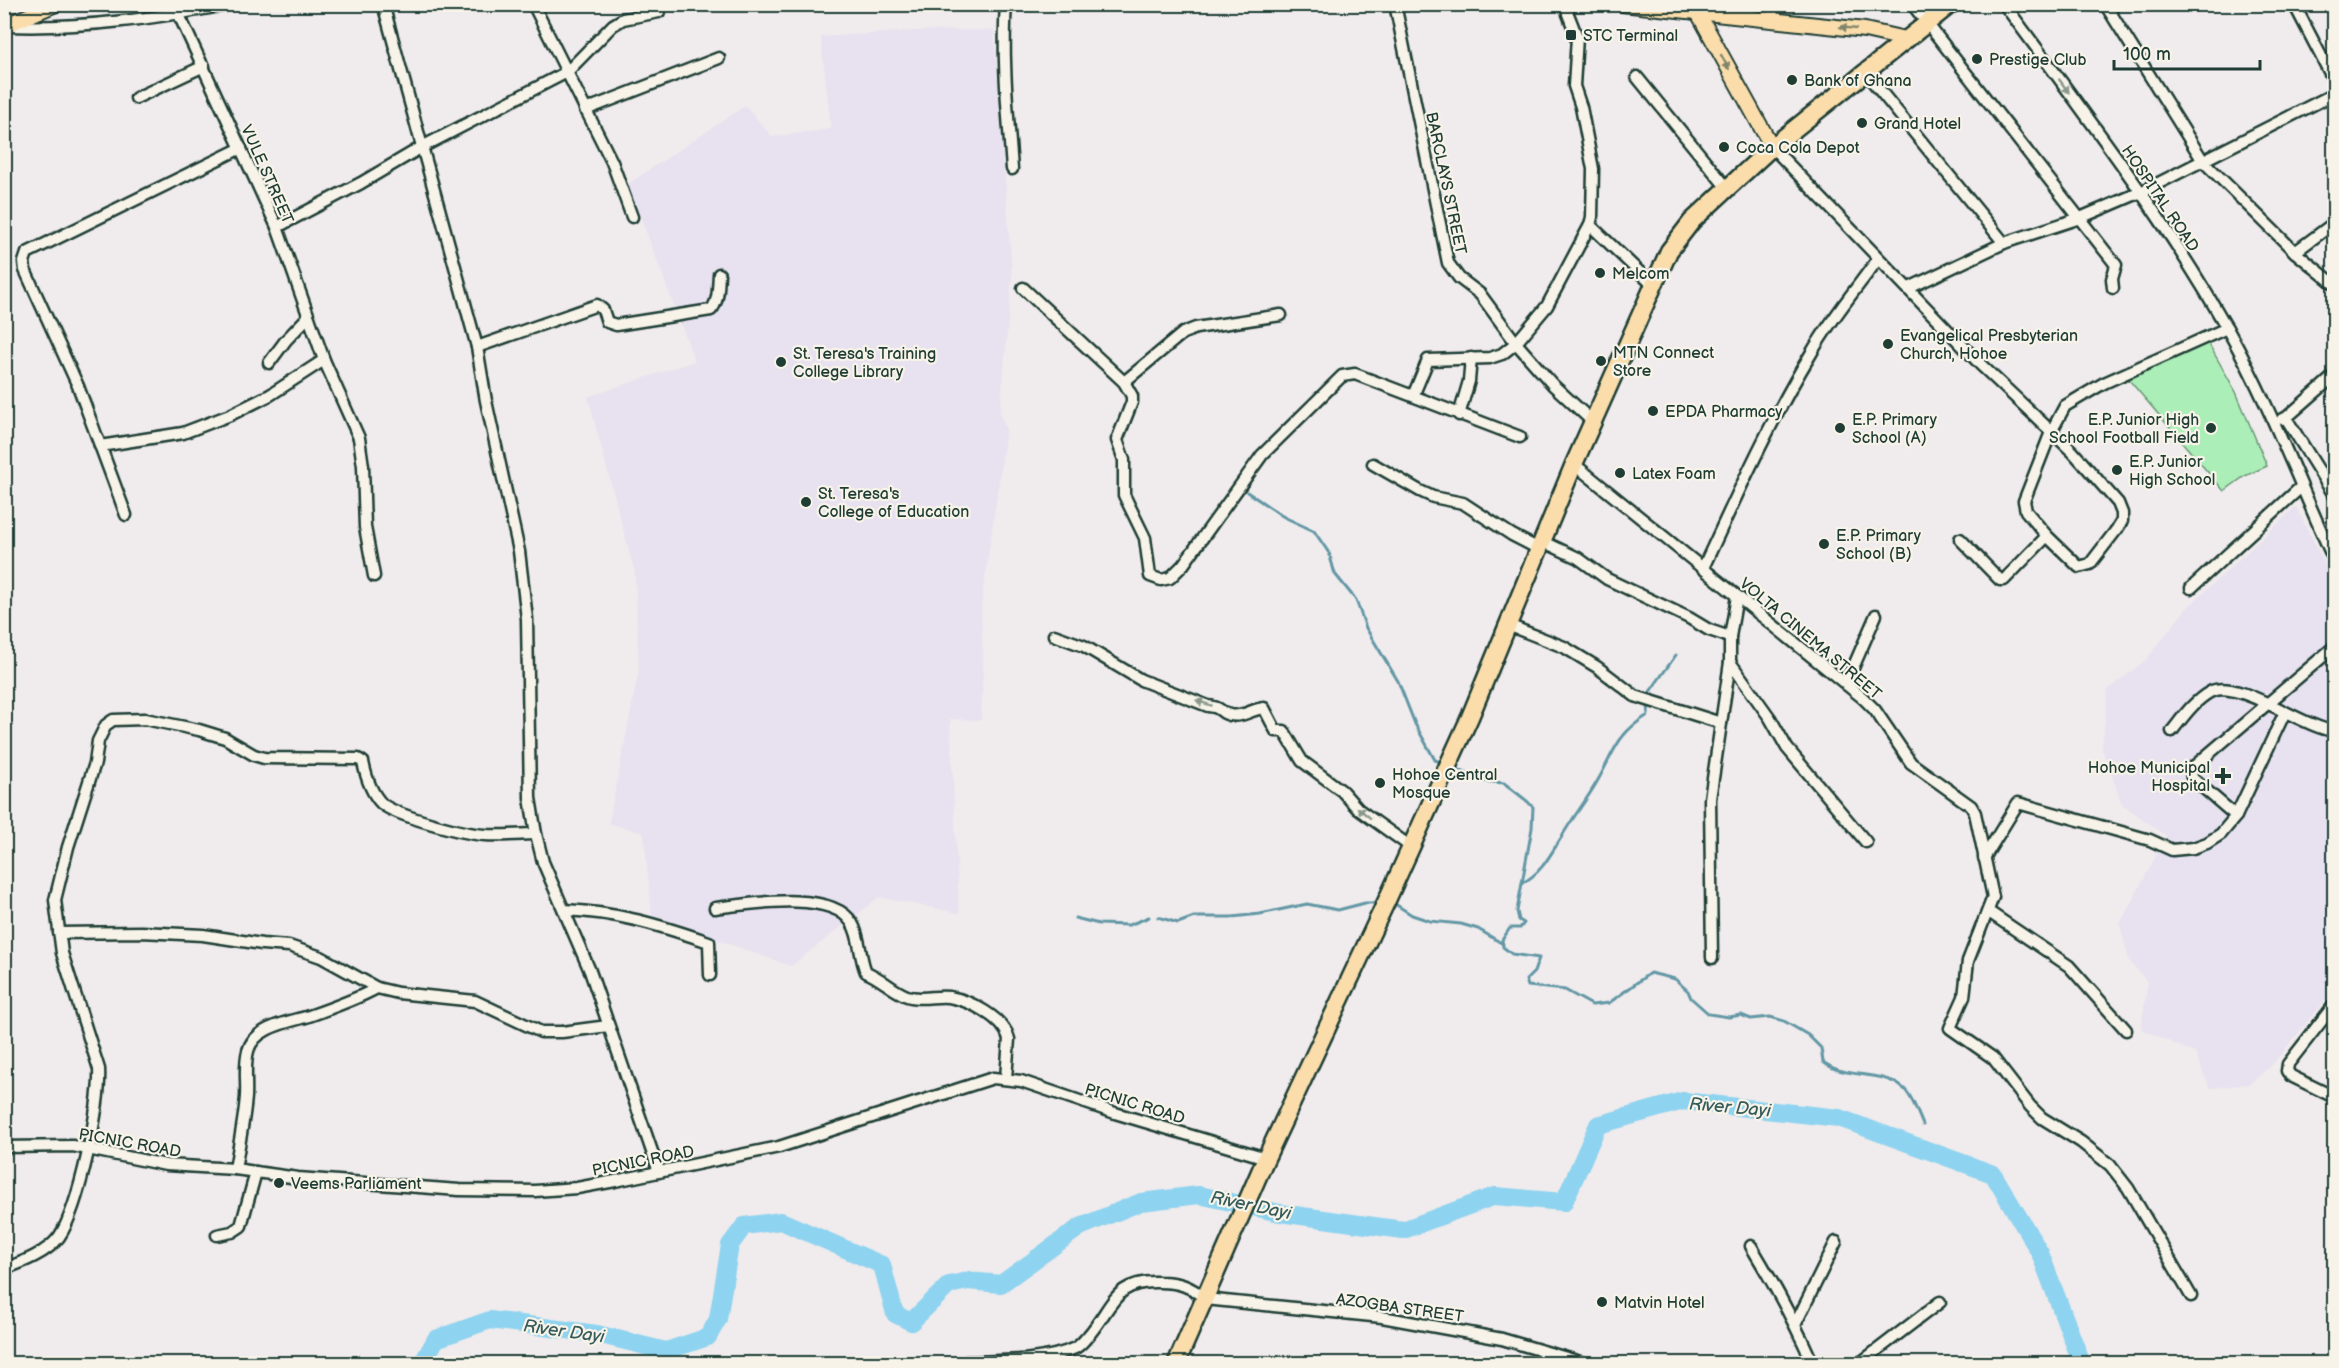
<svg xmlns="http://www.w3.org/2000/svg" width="2339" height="1368" font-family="'Balsamiq Sans',sans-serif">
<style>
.built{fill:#e7e1f0}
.green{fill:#aceeb7;stroke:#669676;stroke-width:1.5}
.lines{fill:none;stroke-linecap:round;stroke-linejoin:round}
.stream{stroke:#6297a5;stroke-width:3}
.river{stroke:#8ed3f0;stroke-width:18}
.minor-casing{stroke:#1f3d34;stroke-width:15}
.major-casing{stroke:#1f3d34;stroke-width:18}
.highway-casing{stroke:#1f3d34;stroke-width:21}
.minor{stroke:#f7f3e8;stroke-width:10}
.major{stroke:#faddab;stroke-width:14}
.highway{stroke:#faddab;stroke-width:16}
.oneway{fill:#82856a}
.oneway2{fill:#8b988e}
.poi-dot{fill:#1f3d34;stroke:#f7f3e8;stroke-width:2}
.labels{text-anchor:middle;stroke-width:4.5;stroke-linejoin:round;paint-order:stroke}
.poi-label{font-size:16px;fill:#1f3d34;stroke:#f7f3e8;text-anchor:start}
.street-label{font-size:16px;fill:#1f3d34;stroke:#f7f3e8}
.water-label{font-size:18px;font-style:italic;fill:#355b5a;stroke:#f7f3e8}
</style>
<rect width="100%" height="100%" fill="#f0ebec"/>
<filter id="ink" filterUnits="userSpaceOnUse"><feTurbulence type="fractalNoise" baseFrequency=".0167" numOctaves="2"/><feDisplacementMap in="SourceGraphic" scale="12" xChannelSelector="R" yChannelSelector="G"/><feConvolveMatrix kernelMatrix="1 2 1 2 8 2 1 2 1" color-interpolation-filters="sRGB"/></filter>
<g filter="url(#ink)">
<!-- built -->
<g class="built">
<polygon points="994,30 1012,276 1000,413 1006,430 981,606 983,664 981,720 950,719 959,913 879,897 791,966 652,916 644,833 609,823 639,670 635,573 588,397 695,361 628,184 745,106 772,137 831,129 821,37 915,31"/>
<polygon points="2296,507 2334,582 2334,990 2271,1066 2249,1084 2210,1088 2195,1053 2141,1029 2148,983 2129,960 2120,924 2167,836 2122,804 2102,748 2108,690 2146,660 2186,609"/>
</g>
<!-- green -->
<polygon class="green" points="2202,332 2236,392 2267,466 2245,476 2224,491 2123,373"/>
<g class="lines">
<!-- stream -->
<g class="stream">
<polyline points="1247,492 1284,517 1314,531 1329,553 1335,574 1356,600 1366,628 1398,681 1415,724 1435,760 1443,763"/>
<path d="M 1676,655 L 1649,693 L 1648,715 C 1617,734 1615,750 1598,780 C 1587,800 1572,818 1561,838 C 1550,855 1541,874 1522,883 L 1517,911 L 1519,920 L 1524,923 L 1520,928 L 1510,928 L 1502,940 L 1503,947 L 1512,954 L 1539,958 L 1534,972 L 1526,980 L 1528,986 L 1565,990 L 1592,1005 L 1609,1003 L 1650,973 L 1675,979 L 1688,991 L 1691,998 L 1709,1014 L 1729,1017 L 1741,1015 L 1751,1019 L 1770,1017 L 1784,1021 L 1808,1035 L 1821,1048 L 1823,1062 C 1846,1080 1880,1069 1903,1088 C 1912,1095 1918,1114 1923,1125"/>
<polyline points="1454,767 1482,781 1504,783 1527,801 1533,807 1532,828 1522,883"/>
<polyline points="1395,904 1412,915 1430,921 1461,924 1478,929 1503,944"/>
<polyline points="1158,917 1178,923 1194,917 1232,917 1260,914 1307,904 1338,910 1365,903 1376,903"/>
<polyline points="1075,918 1099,924 1129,925 1149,917"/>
</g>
<!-- river -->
<polyline class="river" points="422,1364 436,1339 490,1320 597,1334 666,1351 708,1337 718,1319 730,1245 744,1226 781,1221 882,1265 895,1314 911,1322 949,1285 968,1281 1001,1284 1080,1227 1141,1202 1199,1195 1280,1213 1403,1230 1495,1196 1564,1202 1598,1125 1683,1101 1839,1118 1993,1174 2040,1253 2082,1364"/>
<defs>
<g id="minor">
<polyline points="174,4 277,227 324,360 359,438 363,466 365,527 374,576"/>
<polyline points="383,4 477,347 486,401 519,551 527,619 530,798 536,834 543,862 590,971 659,1172"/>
<polyline points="533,4 567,72 613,25 623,19 659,12"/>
<path d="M 1006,4 C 1002,59 1008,114 1012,169"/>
<polyline points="1395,4 1448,263 1459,278 1480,294 1516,343 1553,385 1593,422"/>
<polyline points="1912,4 2116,265 2112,279 2113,288"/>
<path d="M 2004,4 C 2082,110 2163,215 2228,330 C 2269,403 2299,483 2334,560"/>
<polyline points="2105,4 2203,161 2295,252 2334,284"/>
<polyline points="2294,4 2334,81"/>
<polyline points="1770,20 1775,4"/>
<path d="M 6,26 C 82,29 157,18 232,4"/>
<polyline points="1865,72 2004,243"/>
<polyline points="1637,77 1727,188"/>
<polyline points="136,98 204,66"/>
<polyline points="585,110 719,58"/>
<polyline points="1772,147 1981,365 2073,452 2118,503 2122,513 2122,521 2117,529 2090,564 2079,567 2047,536 2004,580 2000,580 1960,539"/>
<polyline points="1590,225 1653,285"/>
<polyline points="277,227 361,183 422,147 567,72 612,162 632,217"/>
<polyline points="2295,252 2334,223"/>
<polyline points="1023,288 1124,382 1132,396 1132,402 1117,440 1124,460 1124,495 1145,538 1150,576 1161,580 1170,578 1183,565 1262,455 1342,376 1355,374 1520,437"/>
<polyline points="1909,288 2004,243 2080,218 2141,192 2334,94"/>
<path d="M 477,347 L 597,305 L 603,310 L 607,322 L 616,325 L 711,310 C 719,301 718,286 719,274"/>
<polyline points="269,363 286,340 308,317"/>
<polyline points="1124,382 1183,333 1196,328 1281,315"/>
<polyline points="1413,396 1428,360 1490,358 1502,354 1516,343 1547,306 1590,225 1592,217 1593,169 1581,107 1574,86 1577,37 1568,14 1567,4"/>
<polyline points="1459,415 1469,381 1471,358"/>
<polyline points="2286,418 2334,495"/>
<polyline points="2282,419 2286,418 2334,376"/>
<polyline points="100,446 183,433 230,415 270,395 324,360"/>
<polyline points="1373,464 1420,491 1433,497 1463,503 1512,535 1539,549"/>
<polyline points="1574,464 1863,698 1875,710 1911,763 1971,806 1975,813 1993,897 1968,961 1964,997 1950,1028 1993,1058 2030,1106 2042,1118 2081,1142 2110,1165 2128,1188 2191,1296"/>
<polyline points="126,515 78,386 25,270 24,262 27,253 241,148"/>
<polyline points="2047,536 2026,511 2024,501 2051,432 2065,406 2104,383 2227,328"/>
<polyline points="1542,541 1578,558 1607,579 1689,618 1709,630 1730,637"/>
<path d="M 1703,568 C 1737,495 1770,421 1812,352 C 1831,319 1856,289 1878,259"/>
<polyline points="2191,588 2301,487"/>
<polyline points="1737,596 1730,637 1730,662 1770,718 1787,748 1866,842"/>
<polyline points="1508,625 1564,647 1597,667 1635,696 1721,723"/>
<path d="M 1054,635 L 1084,646 L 1141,680 L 1208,706 C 1223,707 1219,713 1230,715 C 1242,718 1252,709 1264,708 L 1276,731 L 1284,731 L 1302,761 L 1342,791 L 1358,809 L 1411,847"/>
<polyline points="1846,684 1876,615"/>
<path d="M 2172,731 C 2183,717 2194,701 2210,692 C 2237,677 2303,728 2334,731"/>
<polyline points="2236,816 2192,778 2191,769 2334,647"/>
<polyline points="1984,858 2018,803 2150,840 2172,850 2193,848 2207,843 2221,834 2236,816 2285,712"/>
<path d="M 715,908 C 748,904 832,889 852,923 C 861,938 859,956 866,972 C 881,978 893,991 907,996 C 922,1001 935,995 949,997 C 969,1000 1004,1018 1009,1039 L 1006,1078"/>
<path d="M 564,910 C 617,912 659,925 709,942 L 710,975"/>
<polyline points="1989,912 2069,966 2126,1030"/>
<polyline points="59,933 141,932 203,935 262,944 289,946 321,957 377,988 398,993 475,1001 541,1032 562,1032 608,1026"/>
<polyline points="1712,958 1710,799 1730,662"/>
<polyline points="2334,1005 2288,1064 2287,1071 2291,1076 2334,1097"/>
<polyline points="4,1147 73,1146 166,1165 235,1169 298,1178 459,1190 535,1191 577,1188 615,1181 779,1147 993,1078 1021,1081 1115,1113 1266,1158"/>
<path d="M 235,1169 C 239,1145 244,1121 246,1097 C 247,1081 244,1066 248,1051 C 254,1027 289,1022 309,1016 C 329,1009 359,998 377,988"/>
<polyline points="217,1235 232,1232 241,1226 256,1172"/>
<path d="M 1751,1246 C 1774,1284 1795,1323 1813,1364"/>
<path d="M 4,1269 C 23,1262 47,1253 59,1237 C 79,1208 101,1103 99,1069 L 62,953 L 55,900 L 68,847 L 95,763 L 98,741 L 106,725 L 113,720 L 145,719 L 199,730 L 225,738 L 254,755 L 264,758 L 358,759 L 363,762 C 366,777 371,793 382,804 C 397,816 464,834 485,835 C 502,836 519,834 536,834"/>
<polyline points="1796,1323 1836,1242"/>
<path d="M 966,1362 C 998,1361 1046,1362 1075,1348 C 1080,1346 1084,1340 1088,1336 C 1113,1307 1114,1280 1159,1282 C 1178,1282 1191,1286 1205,1299 L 1382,1317 L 1502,1339 L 1587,1364"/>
<polyline points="1859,1364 1940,1302"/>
</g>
<g id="major">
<polyline points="1622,4 1865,30 1905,39"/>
<polyline points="1697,11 1772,147"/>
<polyline points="4,26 56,4"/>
</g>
<polyline id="highway" points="1176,1364 1266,1158 1387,900 1470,717 1574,464 1669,251 1692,221 1772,147 1951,4"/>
</defs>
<!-- minor casing -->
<use href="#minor" class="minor-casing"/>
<!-- major casing -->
<use href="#major" class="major-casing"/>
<!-- highway casing -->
<use href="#highway" class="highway-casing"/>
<!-- minor -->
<use href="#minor" class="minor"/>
<!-- major -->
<use href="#major" class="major"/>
<!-- highway -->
<use href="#highway" class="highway"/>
</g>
<!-- one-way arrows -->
<defs><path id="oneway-solid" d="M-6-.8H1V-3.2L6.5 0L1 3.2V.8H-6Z" transform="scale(1.5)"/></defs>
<g class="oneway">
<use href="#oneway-solid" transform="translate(1848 28) rotate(-174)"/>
<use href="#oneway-solid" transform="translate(1725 62) rotate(61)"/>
</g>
<g class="oneway2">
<use href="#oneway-solid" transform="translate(2064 86) rotate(54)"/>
<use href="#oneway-solid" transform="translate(1204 703) rotate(-161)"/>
<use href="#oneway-solid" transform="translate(1364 813) rotate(-141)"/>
</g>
</g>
<!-- markers -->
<g class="poi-dot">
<rect x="1565" y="29" width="12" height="12" rx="3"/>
<circle cx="1977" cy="59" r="6"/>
<circle cx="1792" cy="80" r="6"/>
<circle cx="1862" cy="123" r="6"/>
<circle cx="1724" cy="147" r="6"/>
<circle cx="1600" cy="273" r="6"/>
<circle cx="1888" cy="344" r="6"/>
<circle cx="1601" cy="361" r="6"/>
<circle cx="781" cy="362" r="6"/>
<circle cx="1653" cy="411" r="6"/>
<circle cx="1840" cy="428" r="6"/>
<circle cx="2211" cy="428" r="6"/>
<circle cx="2117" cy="470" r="6"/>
<circle cx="1620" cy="473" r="6"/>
<circle cx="806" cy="502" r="6"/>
<circle cx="1824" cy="544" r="6"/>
<path d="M2220 767h6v6h6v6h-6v6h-6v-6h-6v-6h6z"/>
<circle cx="1380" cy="783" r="6"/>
<circle cx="279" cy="1183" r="6"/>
<circle cx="1602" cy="1302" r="6"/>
</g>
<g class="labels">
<!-- poi labels -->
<g class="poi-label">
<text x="1583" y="41">STC Terminal</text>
<text x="1989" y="65">Prestige Club</text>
<text x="1804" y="86">Bank of Ghana</text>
<text x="1874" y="129">Grand Hotel</text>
<text x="1736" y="153">Coca Cola Depot</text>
<text x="1612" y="279">Melcom</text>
<text x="1900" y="341">Evangelical Presbyterian<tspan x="1900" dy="18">Church, Hohoe</tspan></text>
<text x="1613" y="358">MTN Connect<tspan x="1613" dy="18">Store</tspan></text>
<text x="793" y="359">St. Teresa's Training<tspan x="793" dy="18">College Library</tspan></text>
<text x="1665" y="417">EPDA Pharmacy</text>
<text x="1852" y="425">E.P. Primary<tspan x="1852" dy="18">School (A)</tspan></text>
<text x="2199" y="425" text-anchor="end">E.P. Junior High<tspan x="2199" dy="18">School Football Field</tspan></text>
<text x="2129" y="467">E.P. Junior<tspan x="2129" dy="18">High School</tspan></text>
<text x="1632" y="479">Latex Foam</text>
<text x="818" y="499">St. Teresa's<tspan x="818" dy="18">College of Education</tspan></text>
<text x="1836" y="541">E.P. Primary<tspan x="1836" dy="18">School (B)</tspan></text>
<text x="2210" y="773" text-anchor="end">Hohoe Municipal<tspan x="2210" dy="18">Hospital</tspan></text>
<text x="1392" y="780">Hohoe Central<tspan x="1392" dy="18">Mosque</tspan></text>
<text x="291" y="1189">Veems Parliament</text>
<text x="1614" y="1308">Matvin Hotel</text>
</g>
<!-- street labels -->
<g class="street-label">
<text transform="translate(268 174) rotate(66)" y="6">VULE STREET</text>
<text transform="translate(1447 183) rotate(78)" y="6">BARCLAYS STREET</text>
<text transform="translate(2161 198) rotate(56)" y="6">HOSPITAL ROAD</text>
<text transform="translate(1811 638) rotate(40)" y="6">VOLTA CINEMA STREET</text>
<text transform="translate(1135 1103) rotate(17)" y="6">PICNIC ROAD</text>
<text transform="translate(130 1142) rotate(10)" y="6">PICNIC ROAD</text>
<text transform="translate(643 1160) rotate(-11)" y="6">PICNIC ROAD</text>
<text transform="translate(1400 1307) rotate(8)" y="6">AZOGBA STREET</text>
</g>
<!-- water labels -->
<g class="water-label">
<text transform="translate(1730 1107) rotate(5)" y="6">River Dayi</text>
<text transform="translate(1251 1205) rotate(12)" y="6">River Dayi</text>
<text transform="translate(564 1331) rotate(8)" y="6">River Dayi</text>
</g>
</g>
<!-- margin -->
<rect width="2339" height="1368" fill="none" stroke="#f7f3e8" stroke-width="24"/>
<rect x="12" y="12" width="2315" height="1344" fill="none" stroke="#1f3d34" stroke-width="2" filter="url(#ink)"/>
<!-- scale -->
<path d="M2114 60v9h146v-9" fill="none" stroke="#1f3d34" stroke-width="3"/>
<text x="2123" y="60" font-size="18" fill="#1f3d34" stroke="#f7f3e8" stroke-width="4.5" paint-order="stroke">100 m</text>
</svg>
